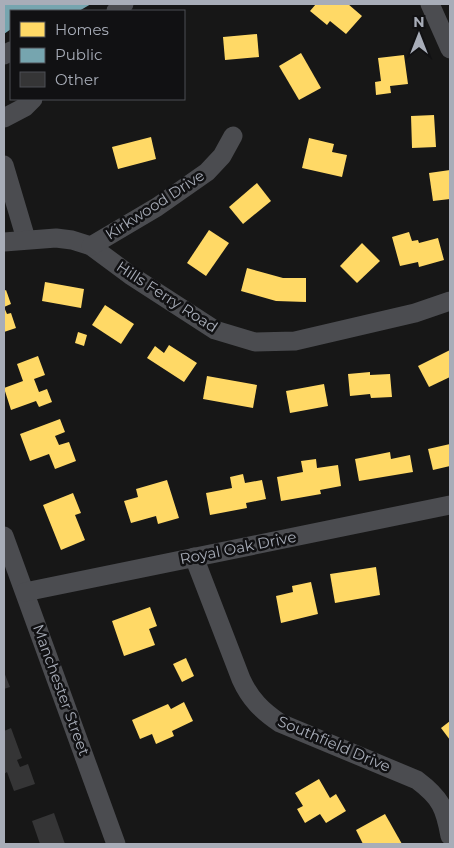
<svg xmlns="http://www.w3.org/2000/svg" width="454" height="848" font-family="Montserrat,sans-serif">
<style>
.homes{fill:#ffd966}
.public{fill:#76a5af}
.building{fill:#353536}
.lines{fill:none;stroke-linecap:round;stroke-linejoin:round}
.minor{stroke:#4b4c50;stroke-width:19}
.labels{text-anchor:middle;stroke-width:5;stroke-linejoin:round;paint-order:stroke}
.street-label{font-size:15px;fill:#a8adb8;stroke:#111113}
</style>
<rect width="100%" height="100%" fill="#171717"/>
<!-- homes -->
<g class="homes">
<polygon points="316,4 348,4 362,16 346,34 330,21 327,25 310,11"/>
<polygon points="257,34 259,57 225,60 223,37"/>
<polygon points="301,53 321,88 299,100 279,66"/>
<polygon points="404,55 408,84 390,86 391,93 376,95 375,82 381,81 378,58"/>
<polygon points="434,115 436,147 412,148 411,116"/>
<polygon points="151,137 156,159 118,169 112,147"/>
<polygon points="309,138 334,144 332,152 347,155 342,177 302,168"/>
<polygon points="450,170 450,199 433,201 429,173"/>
<polygon points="257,183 271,201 243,224 229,207"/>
<polygon points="209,230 229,243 206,276 187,263"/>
<polygon points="409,232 412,241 418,240 419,243 438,238 444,260 419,267 418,262 400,266 392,237"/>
<polygon points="362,243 380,261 357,283 340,266"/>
<polygon points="247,268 283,278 306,278 306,302 276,301 241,291"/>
<polygon points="45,282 84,289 81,308 42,301"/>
<polygon points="6,290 11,304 4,307 4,291"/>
<polygon points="105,305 134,324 121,344 92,325"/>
<polygon points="4,307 7,314 11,313 16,328 4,332"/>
<polygon points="78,332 87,335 84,346 75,343"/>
<polygon points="169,345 197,363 184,382 147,358 155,346 164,353"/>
<polygon points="450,350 450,377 429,387 418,366"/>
<polygon points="38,356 45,375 34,379 39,392 47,389 52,402 39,407 36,401 11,410 4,388 23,381 17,364"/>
<polygon points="370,372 370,375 390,374 392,397 371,398 370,394 350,396 348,374"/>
<polygon points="207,376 257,385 253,408 203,399"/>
<polygon points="324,384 328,406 290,413 286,391"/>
<polygon points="60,419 65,432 55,436 59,445 69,442 76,461 55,469 49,454 30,461 20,434"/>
<polygon points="450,444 450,466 433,470 428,449"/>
<polygon points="390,452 391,459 410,455 413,472 359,481 355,459"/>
<polygon points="316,459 317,468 338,465 341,486 320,490 321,494 281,501 277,477 303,472 301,461"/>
<polygon points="243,474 245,483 262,480 266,499 246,503 247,508 210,515 206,493 232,488 230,477"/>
<polygon points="167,480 179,518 158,524 156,516 131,523 124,501 138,497 136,489"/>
<polygon points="73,493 81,513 75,515 85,540 61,550 43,505"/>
<polygon points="376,567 380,595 335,603 330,574"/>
<polygon points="311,582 318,614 281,623 276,596 293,592 292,586"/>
<polygon points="150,607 157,626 149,629 155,645 124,656 112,621"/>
<polygon points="186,658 194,676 182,682 173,664"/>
<polygon points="184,702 193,721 172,731 174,736 156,744 152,734 140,739 132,720 168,704 171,709"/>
<polygon points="450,721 450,740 441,728"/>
<polygon points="319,779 330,798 336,794 346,811 326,823 320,814 305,823 297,809 303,806 295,793"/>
<polygon points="385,814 402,844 363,844 356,830"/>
</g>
<!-- public -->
<polygon class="public" points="4,4 91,4 79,11 11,11 11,29 4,34"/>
<!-- building -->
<g class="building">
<polygon points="4,672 10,687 4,689"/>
<polygon points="11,728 22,758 17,760 20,767 28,764 35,784 14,791 7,772 4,774 4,731"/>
<polygon points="54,813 65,844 40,844 32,821"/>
</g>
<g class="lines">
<!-- minor -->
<g class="minor">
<polyline points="430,4 450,49"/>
<polyline points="116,11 124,4"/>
<polyline points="4,55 11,51"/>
<polyline points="4,118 25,107 33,99"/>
<polyline points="4,165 26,239"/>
<polyline points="4,242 56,238 72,240 91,246 130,275 215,330 255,342 295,341 415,313 450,301"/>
<polyline points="91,246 157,207 207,172 222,156 233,136"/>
<polyline points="4,536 116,844"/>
<path d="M 194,557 L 241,679 C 250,699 262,711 280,723 L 417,780 C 441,798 445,808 450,836"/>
<polyline points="25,592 450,505"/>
</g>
</g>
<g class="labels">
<!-- street labels -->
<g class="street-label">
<text transform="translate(155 205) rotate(-33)" y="5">Kirkwood Drive</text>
<text transform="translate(167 297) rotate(33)" y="5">Hills Ferry Road</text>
<text transform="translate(238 548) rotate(-11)" y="5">Royal Oak Drive</text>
<text transform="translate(61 690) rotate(70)" y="5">Manchester Street</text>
<text transform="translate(334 744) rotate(23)" y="5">Southfield Drive</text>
</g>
</g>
<!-- border -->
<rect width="454" height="848" fill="none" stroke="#a8adb8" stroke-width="10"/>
<!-- legend -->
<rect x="10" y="10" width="175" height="90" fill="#111113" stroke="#4d4f55"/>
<rect x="20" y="22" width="25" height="15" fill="#ffd966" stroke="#4d4f55"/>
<text x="55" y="35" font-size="15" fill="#a8adb8">Homes</text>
<rect x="20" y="48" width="25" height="15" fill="#76a5af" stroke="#4d4f55"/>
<text x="55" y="60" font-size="15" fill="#a8adb8">Public</text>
<rect x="20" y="72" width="25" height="15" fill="#353536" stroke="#4d4f55"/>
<text x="55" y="85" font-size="15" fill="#a8adb8">Other</text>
<!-- north arrow -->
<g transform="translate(419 35)" stroke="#111113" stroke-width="4" paint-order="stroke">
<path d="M0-4L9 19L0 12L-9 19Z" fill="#a8adb8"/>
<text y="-8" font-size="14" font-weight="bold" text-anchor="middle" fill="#a8adb8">N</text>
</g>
</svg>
